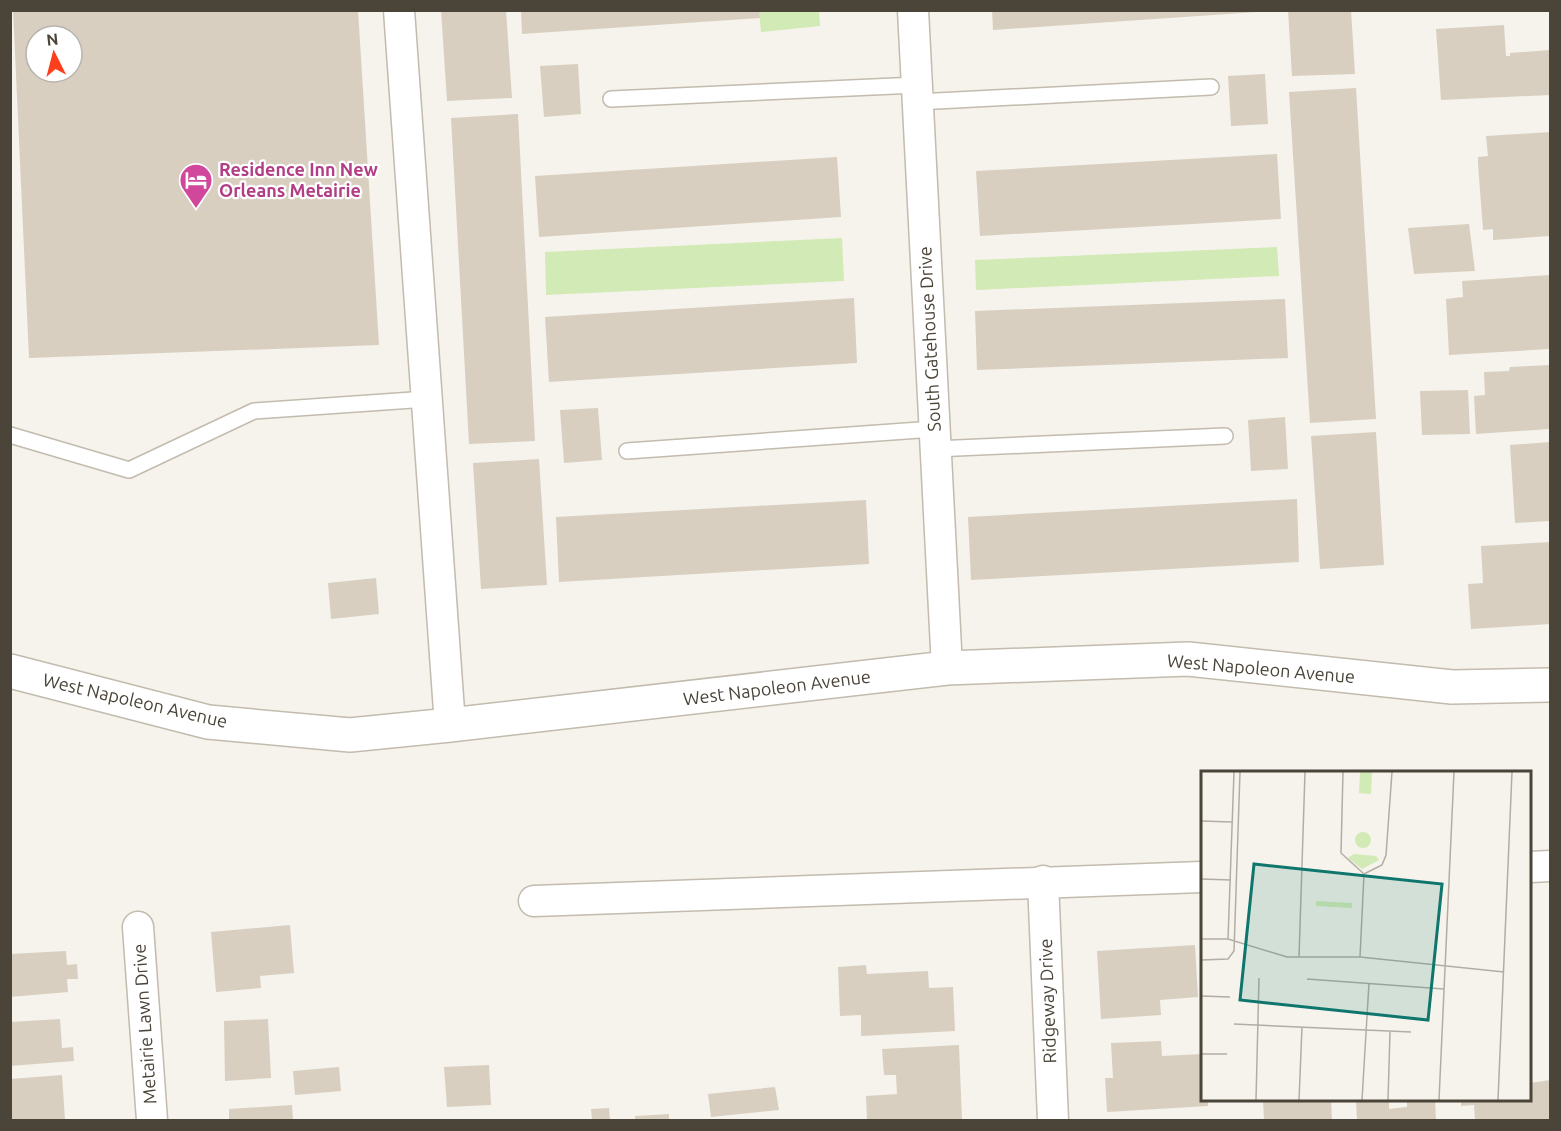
<svg xmlns="http://www.w3.org/2000/svg" width="1561" height="1131" font-family="Ubuntu,sans-serif">
<style>
.green{fill:#d2eab5}
.building{fill:#d8cfc1;fill-rule:evenodd}
.lines{fill:none;stroke-linecap:round;stroke-linejoin:round}
.service-casing{stroke:#c2bbae;stroke-width:18}
.minor-casing{stroke:#c2bbae;stroke-width:33}
.tertiary-casing{stroke:#c2bbae;stroke-width:36}
.service{stroke:#fff;stroke-width:15}
.minor{stroke:#fff;stroke-width:30}
.tertiary{stroke:#fff;stroke-width:33}
.labels{text-anchor:middle;stroke-width:4.5;stroke-linejoin:round;paint-order:stroke}
.hotel-label{font-size:18px;font-weight:bold;fill:#b23c85;stroke:#fff;text-anchor:start}
.street-label{font-size:18px;fill:#4b4439;stroke:#fff}
.inset-road{fill:none;stroke:#b2ada4;stroke-width:1.5}
.view{fill:#0f766e;fill-opacity:0.15;stroke:#0f766e;stroke-width:3}
.inset-edge{fill:none;stroke:#4b4439;stroke-width:3}
</style>
<rect width="100%" height="100%" fill="#f6f3ec"/>
<!-- green -->
<g class="green">
<polygon points="759,11 819,11 820,26 761,32"/>
<polygon points="842,238 844,281 546,295 545,252"/>
<polygon points="1277,247 1279,276 976,290 975,260"/>
</g>
<!-- building -->
<g class="building">
<path d="M 13,10 L 358,10 L 379,345 L 29,358 ZM 36,36 L 72,36 L 72,72 L 36,72 Z"/>
<polygon points="441,10 506,10 512,98 447,101"/>
<polygon points="521,10 759,10 760,18 522,34"/>
<polygon points="992,10 1257,10 1257,12 993,30"/>
<polygon points="1288,10 1351,10 1355,74 1292,76"/>
<polygon points="1504,25 1506,56 1510,56 1510,53 1550,50 1550,95 1441,100 1436,29"/>
<polygon points="578,64 581,114 544,117 540,66"/>
<polygon points="1265,74 1268,124 1231,126 1228,76"/>
<polygon points="1356,88 1376,419 1310,423 1289,92"/>
<polygon points="518,114 535,441 469,444 451,118"/>
<polygon points="1550,132 1550,236 1493,240 1493,229 1483,230 1478,164 1478,157 1488,156 1486,136"/>
<polygon points="1277,154 1281,219 980,236 976,171"/>
<polygon points="837,157 841,217 539,237 535,176"/>
<polygon points="1469,224 1475,271 1414,274 1408,228"/>
<polygon points="1550,275 1550,349 1449,355 1446,299 1463,297 1462,281"/>
<polygon points="854,298 857,363 549,382 545,317"/>
<polygon points="1285,299 1288,358 977,370 975,311"/>
<polygon points="1550,365 1550,429 1476,434 1474,396 1485,395 1484,372 1509,371 1510,367"/>
<polygon points="1468,390 1470,434 1422,435 1420,391"/>
<polygon points="598,408 602,460 564,463 560,410"/>
<polygon points="1285,417 1288,469 1251,471 1248,420"/>
<polygon points="1376,432 1384,565 1320,569 1311,436"/>
<polygon points="1550,442 1550,521 1515,523 1510,445"/>
<polygon points="539,459 547,585 481,589 473,463"/>
<polygon points="1297,499 1299,562 971,580 968,517"/>
<polygon points="866,500 869,564 559,582 556,517"/>
<polygon points="1550,542 1550,624 1471,629 1468,584 1483,583 1481,546"/>
<polygon points="376,578 379,614 331,619 328,583"/>
<polygon points="290,925 294,973 260,976 261,988 216,992 211,932"/>
<polygon points="1195,945 1198,997 1160,1000 1161,1015 1101,1019 1097,951"/>
<polygon points="66,951 67,965 77,964 78,979 67,979 68,992 10,997 10,954"/>
<polygon points="866,965 867,974 928,971 929,988 953,987 955,1031 861,1036 861,1015 840,1016 838,967"/>
<polygon points="60,1019 62,1048 73,1047 74,1061 10,1066 10,1022"/>
<polygon points="268,1019 271,1078 225,1081 224,1021"/>
<polygon points="1161,1041 1162,1056 1202,1054 1202,1100 1208,1100 1208,1106 1107,1112 1105,1078 1113,1078 1111,1043"/>
<polygon points="959,1045 962,1120 867,1120 866,1096 897,1094 896,1075 884,1075 882,1049"/>
<polygon points="489,1065 491,1105 447,1107 444,1067"/>
<polygon points="339,1067 341,1091 295,1095 293,1071"/>
<polygon points="62,1075 65,1120 10,1120 10,1079"/>
<polygon points="1550,1080 1550,1120 1475,1120 1474,1105 1461,1106 1461,1100 1530,1100 1530,1083"/>
<polygon points="775,1087 779,1110 711,1117 708,1094"/>
<polygon points="1263,1100 1331,1100 1332,1120 1264,1120"/>
<polygon points="1356,1100 1389,1100 1389,1109 1407,1107 1407,1100 1435,1100 1436,1120 1357,1120"/>
<polygon points="292,1105 293,1120 229,1120 229,1109"/>
<polygon points="609,1108 610,1120 592,1120 591,1109"/>
<polygon points="669,1114 669,1120 635,1120 635,1116"/>
</g>
<g class="lines">
<defs>
<g id="service">
<polyline points="611,99 917,85"/>
<polyline points="917,102 1211,87"/>
<polyline points="10,435 129,470 254,411 427,399"/>
<polyline points="935,449 1225,436"/>
<polyline points="627,451 934,429"/>
</g>
<g id="minor">
<polyline points="399,10 450,725"/>
<polyline points="913,10 947,668"/>
<polyline points="1530,867 1550,866"/>
<polyline points="1043,881 1053,1120"/>
<polyline points="534,901 1202,877"/>
<polyline points="138,927 152,1120"/>
</g>
<polyline id="tertiary" points="10,671 208,722 350,735 450,725 947,668 1188,659 1452,687 1550,685"/>
</defs>
<!-- service casing -->
<use href="#service" class="service-casing"/>
<!-- minor casing -->
<use href="#minor" class="minor-casing"/>
<!-- tertiary casing -->
<use href="#tertiary" class="tertiary-casing"/>
<!-- service -->
<use href="#service" class="service"/>
<!-- minor -->
<use href="#minor" class="minor"/>
<!-- tertiary -->
<use href="#tertiary" class="tertiary"/>
</g>
<!-- icons -->
<defs>
<symbol id="hotel-pin" viewBox="-11 -11 22 30"><path d="M0 17L-7.5 6A9.5 9.5 0 1 1 7.5 6Z" fill="#d1479c" stroke="#fff"/><path d="M-6-4.5h1.5V1H6V5H4.5V3h-9V5H-6ZM-4 0a1.8 1.8 0 1 1 3.6 0ZM.5 0V-2.5h3Q6-2.5 6 0Z" fill="#fff"/></symbol>
</defs>
<g fill-rule="evenodd">
<use href="#hotel-pin" x="177" y="161" width="38" height="52"/>
</g>
<g class="labels">
<!-- hotel labels -->
<g class="hotel-label">
<text x="219" y="176">Residence Inn New<tspan x="219" dy="21">Orleans Metairie</tspan></text>
</g>
<!-- street labels -->
<g class="street-label">
<text transform="translate(930 339) rotate(-93)" y="6">South Gatehouse Drive</text>
<text transform="translate(1261 669) rotate(5)" y="6">West Napoleon Avenue</text>
<text transform="translate(777 688) rotate(-7)" y="6">West Napoleon Avenue</text>
<text transform="translate(135 701) rotate(13)" y="6">West Napoleon Avenue</text>
<text transform="translate(1048 1001) rotate(-92)" y="6">Ridgeway Drive</text>
<text transform="translate(145 1024) rotate(-94)" y="6">Metairie Lawn Drive</text>
</g>
</g>
<!-- overview -->
<g transform="translate(1201 771)">
<rect width="330" height="330" fill="#f6f3ec"/>
<path d="M 159,1 L 171,1 L 170,23 L 158,22 ZM154 69a8 8 0 1 1 16 0a8 8 0 1 1-16 0ZM 153,83 L 175,85 L 178,89 L 161,98 L 147,87 ZM 115,130 L 151,132 L 151,137 L 115,135 Z" fill="#d2eab5"/>
<path class="inset-road" d="M 142,1 L 140,82 L 163,103M 0,50 L 31,51M 163,103 L 181,94 L 185,84 L 191,1M 0,108 L 30,109M 0,168 L 27,168 L 86,186 L 159,186 L 303,201M 27,168 L 33,1M 98,186 L 104,1M 159,186 L 163,103M 0,189 L 27,188 L 33,180 L 39,1M 106,208 L 243,218M 0,225 L 29,226M 33,253 L 210,261M 0,283 L 26,283M 55,329 L 58,207M 98,329 L 101,256M 161,329 L 168,212M 187,329 L 189,261M 238,329 L 253,1M 297,329 L 311,1"/>
<path class="view" d="M 53,93 L 241,113 L 227,249 L 39,229 Z"/>
<rect width="330" height="330" class="inset-edge"/>
</g>
<!-- border -->
<rect width="1561" height="1131" fill="none" stroke="#4b4439" stroke-width="24"/>
<!-- north arrow -->
<g transform="translate(54 54) rotate(354)"><circle r="28" fill="#ffffff" stroke="#b7b4b0" stroke-width="1.5"/>
<path d="M0-4.5L10 22L0 15L-10 22Z" fill="#fc3f1d"/>
<text y="-9" font-size="16" font-weight="bold" text-anchor="middle" fill="#4b4439">N</text>
</g>
</svg>
